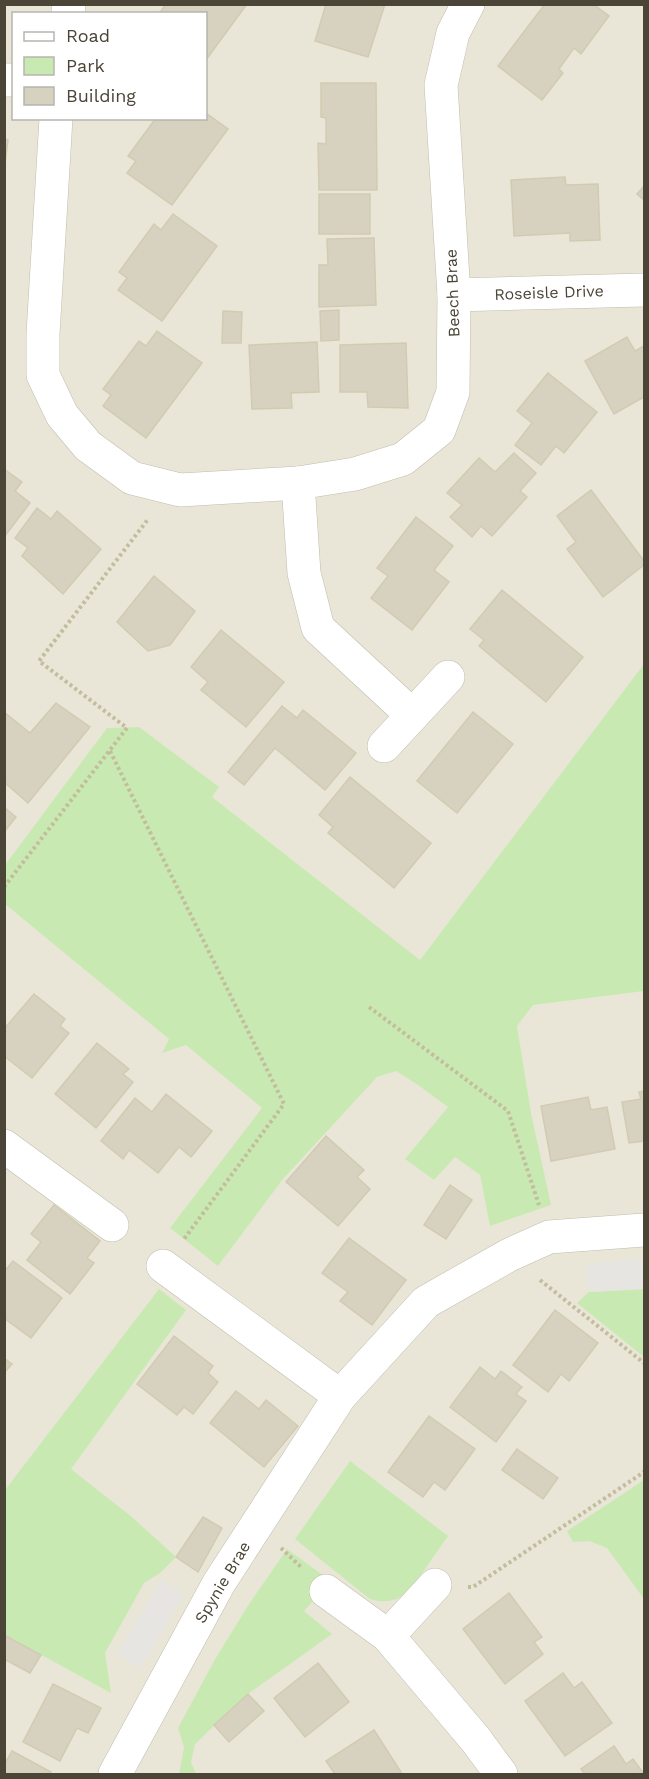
<svg xmlns="http://www.w3.org/2000/svg" width="649" height="1779" font-family="'Work Sans',sans-serif">
<style>
.residential{fill:#e9e6d8;fill-rule:evenodd}
.green{fill:#c8eab2}
.parking{fill:#e7e5e1}
.building{fill:#d7d1bf;stroke:#d2cbb2;stroke-width:1.5}
.lines{fill:none;stroke-linecap:round;stroke-linejoin:round}
.street-casing{stroke:#c1bdac;stroke-width:34}
.path{stroke:#c3bc9d;stroke-width:4;stroke-dasharray:3 3;stroke-linecap:butt}
.street{stroke:#fff;stroke-width:33}
.labels{text-anchor:middle;stroke-width:4.5;stroke-linejoin:round;paint-order:stroke}
.street-label{font-size:16px;fill:#4a4537;stroke:#fff}
</style>
<rect width="100%" height="100%" fill="#f5f4ea"/>
<!-- residential -->
<path class="residential" d="M 5,5 L 644,5 L 644,1774 L 5,1774 ZM 14,14 L 206,14 L 206,118 L 14,118 Z"/>
<!-- green -->
<g class="green">
<polygon points="644,664 644,991 533,1005 517,1026 531,1113 551,1205 490,1226 480,1175 455,1157 434,1180 405,1159 448,1107 418,1085 396,1071 377,1077 283,1179 218,1266 170,1228 262,1108 186,1045 162,1053 169,1039 5,904 5,865 107,728 139,727 219,787 212,797 420,960"/>
<polygon points="159,1289 186,1310 71,1469 132,1517 176,1557 160,1573 144,1583 105,1653 111,1693 5,1635 5,1490"/>
<polygon points="644,1289 644,1357 577,1303 589,1292"/>
<path d="M 350,1461 L 448,1536 L 411,1589 C 399,1601 386,1604 370,1599 L 295,1539 Z"/>
<polygon points="644,1480 644,1599 607,1548 589,1541 573,1542 567,1531"/>
<polygon points="287,1549 331,1581 304,1611 332,1634 248,1694 195,1744 191,1762 196,1774 179,1774 184,1747 178,1728 214,1661 249,1604"/>
</g>
<!-- parking -->
<g class="parking">
<polygon points="625,1260 644,1260 644,1289 589,1292 586,1265"/>
<polygon points="161,1580 184,1594 141,1668 117,1654"/>
</g>
<!-- building -->
<g class="building">
<polygon points="166,4 247,4 206,60 206,14 159,14"/>
<polygon points="326,4 385,4 368,57 315,41"/>
<polygon points="545,4 593,4 609,16 581,54 574,48 559,69 563,73 542,100 498,66"/>
<polygon points="321,83 376,83 377,190 319,190 318,143 326,144 326,118 321,117"/>
<polygon points="206,113 228,129 172,205 127,173 136,161 128,156 156,118 206,118"/>
<polygon points="4,139 8,140 4,172"/>
<polygon points="565,177 566,185 598,184 600,240 570,241 570,233 514,236 511,180"/>
<polygon points="644,186 644,200 637,194"/>
<rect x="319" y="194" width="51" height="40"/>
<polygon points="173,214 217,246 162,321 118,290 127,278 119,272 154,224 161,230"/>
<polygon points="374,238 376,305 319,307 319,265 328,265 327,239"/>
<polygon points="339,310 339,340 321,341 320,311"/>
<polygon points="223,311 242,312 241,343 222,343"/>
<polygon points="157,331 202,363 146,438 103,406 111,395 103,389 139,341 146,346"/>
<polygon points="627,337 635,351 644,346 644,397 614,414 585,361"/>
<polygon points="317,342 319,392 291,393 292,408 252,409 249,345"/>
<polygon points="406,343 408,408 368,407 367,392 340,392 340,345"/>
<polygon points="548,373 597,412 564,453 556,446 541,465 515,445 532,423 517,411"/>
<polygon points="514,453 536,473 520,491 527,497 492,536 481,526 472,537 450,517 462,505 447,493 479,458 495,472"/>
<polygon points="4,469 22,482 15,491 30,503 4,537"/>
<polygon points="591,490 644,561 644,565 603,597 567,549 576,542 557,516"/>
<polygon points="37,508 51,519 57,511 101,549 63,594 22,556 28,548 15,538"/>
<polygon points="416,517 453,546 434,570 449,582 412,630 371,598 388,576 377,568"/>
<polygon points="154,576 195,611 170,645 148,651 117,622"/>
<polygon points="502,590 583,657 546,702 479,646 484,640 470,629"/>
<polygon points="221,630 284,682 246,727 201,690 208,682 191,667"/>
<polygon points="56,703 90,727 28,803 4,782 4,712 30,733"/>
<polygon points="282,706 297,718 303,710 356,753 325,790 275,748 244,785 228,772"/>
<polygon points="473,712 513,744 457,813 417,781"/>
<polygon points="350,777 431,843 394,888 328,833 333,827 319,815"/>
<polygon points="4,807 16,817 4,832"/>
<polygon points="34,994 65,1019 60,1026 69,1033 32,1078 4,1056 4,1029"/>
<polygon points="97,1043 129,1069 123,1074 133,1082 96,1128 55,1094"/>
<polygon points="644,1091 644,1141 629,1143 622,1102 641,1099 639,1092"/>
<polygon points="166,1094 212,1131 191,1157 179,1147 158,1173 129,1150 123,1159 101,1141 135,1098 152,1112"/>
<polygon points="588,1097 591,1110 607,1107 615,1149 551,1161 541,1106"/>
<polygon points="326,1136 364,1170 357,1177 370,1189 338,1226 286,1182"/>
<polygon points="450,1185 472,1200 446,1239 424,1225"/>
<polygon points="54,1205 100,1241 87,1258 94,1263 70,1294 27,1260 41,1242 31,1234"/>
<polygon points="349,1238 406,1280 372,1325 340,1301 348,1292 322,1273"/>
<polygon points="13,1261 62,1298 31,1338 4,1318 4,1272"/>
<polygon points="555,1310 598,1343 569,1381 561,1374 548,1392 513,1365"/>
<polygon points="174,1336 213,1366 208,1373 218,1382 193,1414 184,1407 177,1415 137,1384"/>
<polygon points="4,1358 12,1364 4,1373"/>
<polygon points="480,1367 495,1379 501,1371 522,1387 516,1394 526,1401 496,1442 450,1407"/>
<polygon points="236,1391 259,1409 266,1400 298,1426 264,1467 210,1423"/>
<polygon points="429,1416 475,1449 445,1490 434,1482 423,1497 388,1472"/>
<polygon points="517,1449 558,1478 543,1499 502,1470"/>
<polygon points="203,1517 222,1528 198,1572 176,1557"/>
<polygon points="509,1593 542,1637 534,1642 543,1654 505,1684 463,1629"/>
<polygon points="4,1635 41,1655 30,1673 4,1659"/>
<polygon points="318,1663 349,1702 305,1737 274,1698"/>
<polygon points="563,1673 574,1688 582,1682 612,1723 565,1756 525,1701"/>
<polygon points="53,1684 101,1708 88,1733 77,1728 60,1761 23,1742"/>
<polygon points="248,1694 264,1711 229,1742 214,1725"/>
<polygon points="374,1730 401,1772 398,1774 335,1774 326,1761"/>
<polygon points="614,1746 626,1764 633,1759 644,1774 585,1774 581,1769"/>
<polygon points="12,1751 51,1772 49,1774 4,1774 4,1765"/>
</g>
<g class="lines">
<defs>
<g id="street">
<polyline points="68,14 69,4"/>
<polyline points="4,80 14,80"/>
<polyline points="56,118 43,334 43,375 62,415 88,446 132,478 180,490 298,483 355,474 403,459 439,430 453,392 454,295 441,85 453,33 468,4"/>
<polyline points="454,295 644,290"/>
<polyline points="298,483 304,573 318,628 412,715"/>
<polyline points="384,746 448,677"/>
<polyline points="4,1146 112,1225"/>
<polyline points="163,1266 340,1396"/>
<polyline points="326,1591 388,1636 476,1740 501,1774"/>
<polyline points="388,1636 435,1585"/>
<polyline points="115,1774 219,1583 340,1396 426,1302 509,1255 549,1237 644,1230"/>
</g>
</defs>
<!-- street casing -->
<use href="#street" class="street-casing"/>
<!-- path -->
<g class="path">
<polyline points="110,751 284,1104 184,1239"/>
<polyline points="4,887 127,728 39,661 149,518"/>
<polyline points="369,1007 508,1111 539,1205"/>
<polyline points="540,1280 644,1363"/>
<polyline points="281,1548 302,1568"/>
<polyline points="468,1587 473,1587 644,1472"/>
</g>
<!-- street -->
<use href="#street" class="street"/>
</g>
<g class="labels">
<!-- street labels -->
<g class="street-label">
<text transform="translate(549 292) rotate(-2)" y="6">Roseisle Drive</text>
<text transform="translate(452 293) rotate(-92)" y="6">Beech Brae</text>
<text transform="translate(222 1582) rotate(-59)" y="6">Spynie Brae</text>
</g>
</g>
<!-- border -->
<rect width="649" height="1779" fill="none" stroke="#4a4537" stroke-width="12"/>
<!-- legend -->
<rect x="12" y="12" width="195" height="108" fill="#ffffff" stroke="#b7b5af" stroke-width="1.5"/>
<rect x="24" y="32" width="30" height="9" fill="#ffffff" stroke="#b7b5af" stroke-width="1.5"/>
<text x="66" y="42" font-size="18" fill="#4a4537">Road</text>
<rect x="24" y="57" width="30" height="18" fill="#c8eab2" stroke="#b7b5af" stroke-width="1.5"/>
<text x="66" y="72" font-size="18" fill="#4a4537">Park</text>
<rect x="24" y="87" width="30" height="18" fill="#d7d1bf" stroke="#b7b5af" stroke-width="1.5"/>
<text x="66" y="102" font-size="18" fill="#4a4537">Building</text>
</svg>
